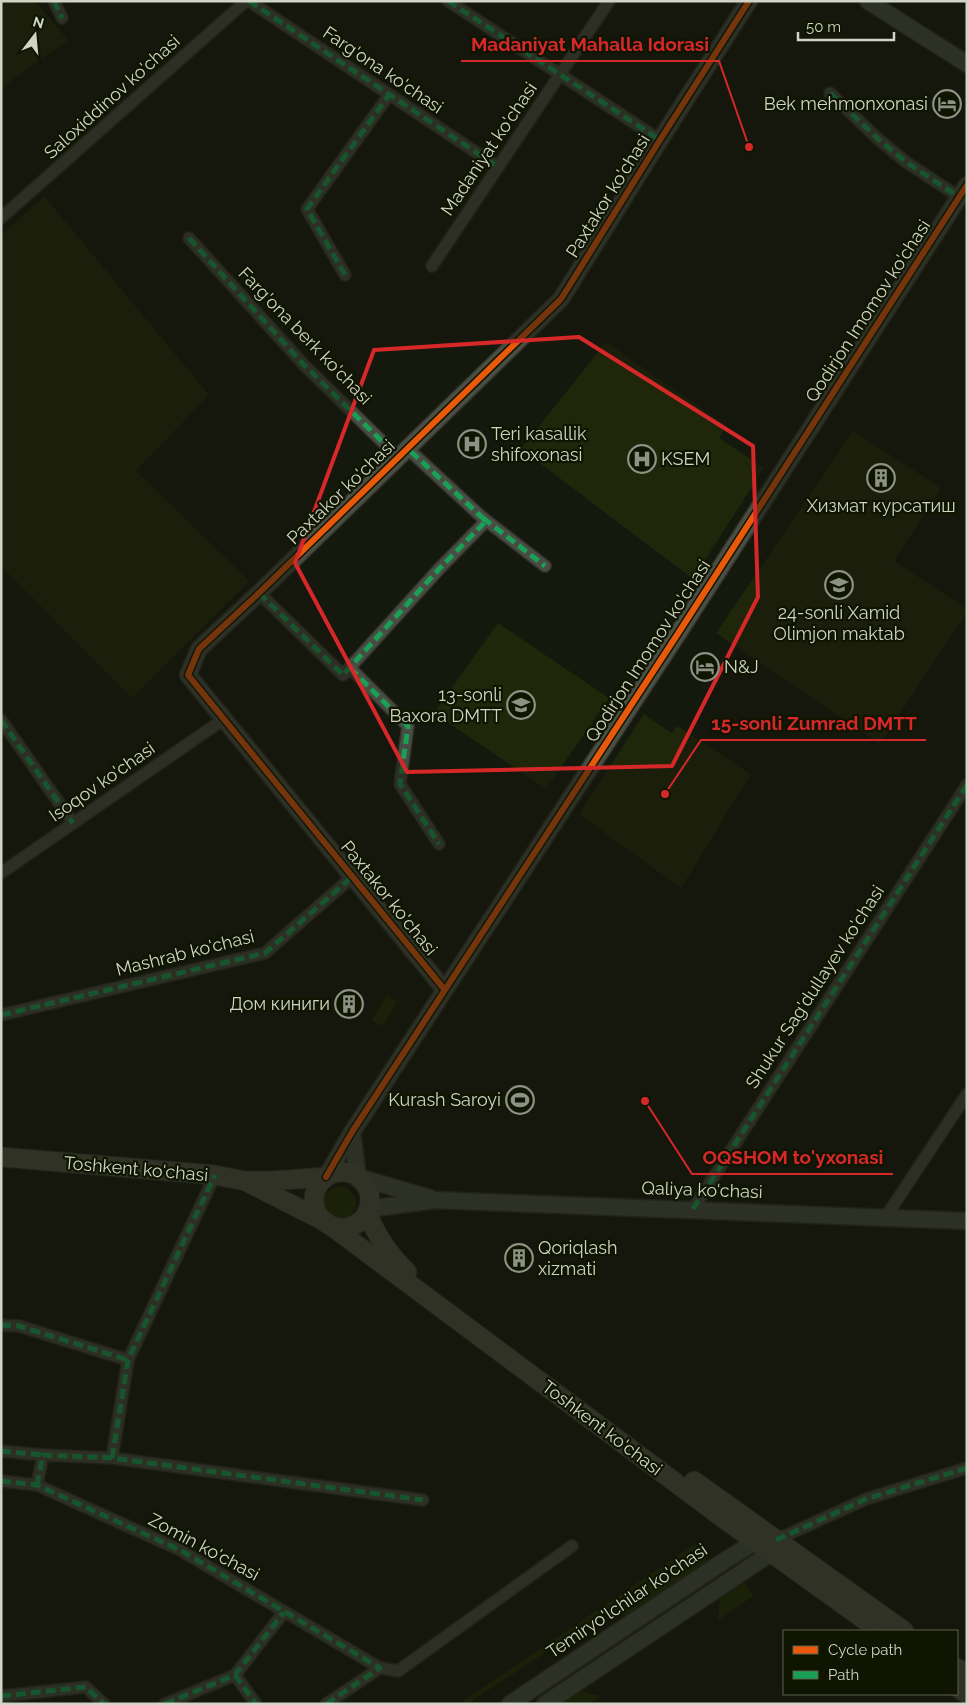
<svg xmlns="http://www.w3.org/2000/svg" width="968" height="1705" font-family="Raleway,sans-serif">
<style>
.built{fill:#1f2609}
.green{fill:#232c04}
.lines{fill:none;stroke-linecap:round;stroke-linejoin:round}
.street-casing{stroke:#2f3229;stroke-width:14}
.secondary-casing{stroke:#2f3229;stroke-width:19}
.primary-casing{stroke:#2f3229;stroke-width:21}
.street{stroke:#494c42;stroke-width:11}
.secondary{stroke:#4b4f43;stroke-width:16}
.primary{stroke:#4e5244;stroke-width:19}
.quiet{stroke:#1a9f57;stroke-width:5;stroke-dasharray:10 5;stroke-linecap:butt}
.cycleway-casing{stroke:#0f1501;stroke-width:9}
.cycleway{stroke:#e8590c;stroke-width:6}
.marked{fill:none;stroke:#d62828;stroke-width:4;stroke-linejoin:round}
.labels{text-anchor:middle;stroke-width:4.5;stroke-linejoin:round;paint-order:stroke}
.street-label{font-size:18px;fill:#cfd4c5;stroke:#0f1501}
.poi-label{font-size:18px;fill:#cfd4c5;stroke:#0f1501;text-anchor:end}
.leader{fill:none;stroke:#d62828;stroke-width:2}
.callout-dot{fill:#d62828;stroke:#0f1501;stroke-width:2}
.callout-label{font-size:19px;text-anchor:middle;font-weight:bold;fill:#d62828;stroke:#0f1501;stroke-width:4.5;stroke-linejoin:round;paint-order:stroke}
</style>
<rect width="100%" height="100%" fill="#15180c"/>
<!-- built -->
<g class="built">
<polygon points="1,1 35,1 68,40 1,88"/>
<polygon points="44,196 209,395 136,471 249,581 132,698 1,566 1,236"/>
<polygon points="606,342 727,426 719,438 764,468 693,579 521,449"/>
<polygon points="853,431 941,488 894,561 967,609 967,612 880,744 716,633"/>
<polygon points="498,623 609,698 546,789 434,713"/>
<polygon points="644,714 672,733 677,726 751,774 681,888 579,814"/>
</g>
<!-- green -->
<g class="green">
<polygon points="387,995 397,1002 382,1026 372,1020"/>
<circle cx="340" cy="1203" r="16"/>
<polygon points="695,1544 708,1561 626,1616 611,1609 473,1700 473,1704 459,1704"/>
<polygon points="745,1582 753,1596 718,1620 720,1596"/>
<polygon points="579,1691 600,1696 589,1704 560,1704"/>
</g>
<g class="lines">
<defs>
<g id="street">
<polyline points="54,1 62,18"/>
<polyline points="249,1 498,167"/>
<polyline points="448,1 660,140"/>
<polyline points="830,93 877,138 906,162 959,197"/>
<polyline points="1,218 246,1"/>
<polyline points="189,238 305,366 398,457"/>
<polyline points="432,266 609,1"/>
<polyline points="345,275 307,209 389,95"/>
<polyline points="483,518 545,566"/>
<polyline points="259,593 343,675 439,569 486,521 407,448"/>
<polyline points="350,668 408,726 400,784 439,844"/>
<polyline points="1,720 73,823"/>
<polyline points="1,873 224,719"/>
<polyline points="1,1015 265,953 352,877"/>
<polyline points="693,1209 967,785"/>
<polyline points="885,1218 967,1094"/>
<polyline points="1,1325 19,1326 128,1360"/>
<polyline points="1,1451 43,1455"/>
<polyline points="112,1458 128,1360 215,1175"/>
<polyline points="1,1481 37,1485 180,1550 380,1668"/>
<polyline points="37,1485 43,1455 112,1458 423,1500"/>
<polyline points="776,1540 866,1499 967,1468"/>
<polyline points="235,1675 256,1704"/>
<polyline points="1,1696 86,1687 104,1704"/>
<polyline points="165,1704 235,1675 284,1612"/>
<polyline points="326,1704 380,1668 398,1671 572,1546"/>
</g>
<g id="secondary">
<polyline points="868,1 967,64"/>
<polyline points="444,989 188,675 199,649 259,593 561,299 660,140 749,1"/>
<polyline points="352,1132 358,1177 430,1198"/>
<polyline points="326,1177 352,1132 679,632 967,185"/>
<polyline points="369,1209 435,1200 967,1221"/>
<polyline points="510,1704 724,1561 755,1542 766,1539"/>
<polyline points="545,1704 771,1553 773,1546 772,1543"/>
</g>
<g id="primary">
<polyline points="1,1157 215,1175 245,1181 270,1181 326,1177"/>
<circle cx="342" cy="1200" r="28"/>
<polyline points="245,1181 326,1222 727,1521 880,1631"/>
<path d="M 367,1212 C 376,1235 389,1255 407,1272"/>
<polyline points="694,1481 904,1631"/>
<polyline points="957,1668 967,1675"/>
<polyline points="957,1687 967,1694"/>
</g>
</defs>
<!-- street casing -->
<use href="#street" class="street-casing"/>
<!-- secondary casing -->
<use href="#secondary" class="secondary-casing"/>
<!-- primary casing -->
<use href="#primary" class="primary-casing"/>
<!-- street -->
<use href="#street" class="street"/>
<!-- secondary -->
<use href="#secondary" class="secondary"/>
<!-- primary -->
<use href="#primary" class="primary"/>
<!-- quiet -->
<g class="quiet">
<polyline points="54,1 62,18"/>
<polyline points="249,1 498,167"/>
<polyline points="448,1 660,140"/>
<polyline points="830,93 877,138 906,162 959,197"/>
<polyline points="189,238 305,366 398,457"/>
<polyline points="345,275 307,209 389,95"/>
<polyline points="483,518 545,566"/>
<polyline points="259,593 343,675 439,569 486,521 407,448"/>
<polyline points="350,668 408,726 400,784 439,844"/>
<polyline points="1,720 73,823"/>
<polyline points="1,1015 265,953 352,877"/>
<polyline points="693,1209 967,785"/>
<polyline points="1,1325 19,1326 128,1360"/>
<polyline points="1,1451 43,1455"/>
<polyline points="112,1458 128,1360 215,1175"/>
<polyline points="1,1481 37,1485 180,1550 380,1668 326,1704"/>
<polyline points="37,1485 43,1455 112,1458 423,1500"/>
<polyline points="776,1540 866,1499 967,1468"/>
<polyline points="235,1675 256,1704"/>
<polyline points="1,1696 86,1687 104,1704"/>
<polyline points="545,1703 546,1704"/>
<polyline points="165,1704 235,1675 284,1612"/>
</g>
<defs>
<g id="cycleway">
<polyline points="444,989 188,675 199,649 259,593 561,299 660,140 749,1"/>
<polyline points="326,1177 352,1132 679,632 967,185"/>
</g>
</defs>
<!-- cycleway casing -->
<use href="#cycleway" class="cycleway-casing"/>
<!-- cycleway -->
<use href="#cycleway" class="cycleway"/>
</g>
<!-- marked area -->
<path d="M0 0H968V1705H0ZM 579,337 L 753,446 L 758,597 L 672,766 L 407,772 L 295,563 L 374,350 Z" fill="#15180c" fill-opacity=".55" fill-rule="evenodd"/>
<path class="marked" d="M 579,337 L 753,446 L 758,597 L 672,766 L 407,772 L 295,563 L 374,350 Z"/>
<!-- icons -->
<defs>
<symbol id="hotel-ring" viewBox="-11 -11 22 22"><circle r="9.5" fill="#0f1501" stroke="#8e9284" stroke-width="1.5"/><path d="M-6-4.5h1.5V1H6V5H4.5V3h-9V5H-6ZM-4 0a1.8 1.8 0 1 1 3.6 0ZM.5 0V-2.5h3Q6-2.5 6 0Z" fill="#8e9284"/></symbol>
<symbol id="hospital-ring" viewBox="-11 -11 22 22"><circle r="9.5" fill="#0f1501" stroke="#8e9284" stroke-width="1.5"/><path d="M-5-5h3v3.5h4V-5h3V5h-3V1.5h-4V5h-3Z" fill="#8e9284"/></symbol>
<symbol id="building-ring" viewBox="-11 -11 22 22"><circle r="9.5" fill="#0f1501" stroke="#8e9284" stroke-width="1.5"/><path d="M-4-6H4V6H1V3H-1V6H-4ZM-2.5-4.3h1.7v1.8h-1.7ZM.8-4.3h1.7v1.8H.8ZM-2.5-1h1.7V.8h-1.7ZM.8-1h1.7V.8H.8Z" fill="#8e9284"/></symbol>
<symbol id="school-ring" viewBox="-11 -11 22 22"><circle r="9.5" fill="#0f1501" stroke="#8e9284" stroke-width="1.5"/><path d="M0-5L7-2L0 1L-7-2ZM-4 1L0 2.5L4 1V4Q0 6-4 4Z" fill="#8e9284"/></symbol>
<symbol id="stadium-ring" viewBox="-11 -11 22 22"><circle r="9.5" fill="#0f1501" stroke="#8e9284" stroke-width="1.5"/><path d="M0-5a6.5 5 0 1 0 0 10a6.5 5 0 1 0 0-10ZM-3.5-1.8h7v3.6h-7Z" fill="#8e9284"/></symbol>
</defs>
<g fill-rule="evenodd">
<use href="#hotel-ring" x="931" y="88" width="32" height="32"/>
<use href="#hospital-ring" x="456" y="428" width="32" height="32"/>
<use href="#hospital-ring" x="626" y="443" width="32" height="32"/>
<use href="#building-ring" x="865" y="462" width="32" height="32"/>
<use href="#school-ring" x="823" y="569" width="32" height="32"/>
<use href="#hotel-ring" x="689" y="651" width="32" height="32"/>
<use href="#school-ring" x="505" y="689" width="32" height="32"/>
<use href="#building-ring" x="333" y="988" width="32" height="32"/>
<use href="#stadium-ring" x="504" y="1084" width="32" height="32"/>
<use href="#building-ring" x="503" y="1242" width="32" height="32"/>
</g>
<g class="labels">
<!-- street labels -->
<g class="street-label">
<text transform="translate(383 70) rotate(34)" y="6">Farg'ona ko'chasi</text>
<text transform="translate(112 97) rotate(-42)" y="6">Saloxiddinov ko'chasi</text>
<text transform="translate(489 149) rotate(-56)" y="6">Madaniyat ko'chasi</text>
<text transform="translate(608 196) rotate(-58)" y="6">Paxtakor ko'chasi</text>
<text transform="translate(868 311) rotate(-57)" y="6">Qodirjon Imomov ko'chasi</text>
<text transform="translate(305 336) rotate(46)" y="6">Farg'ona berk ko'chasi</text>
<text transform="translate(341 492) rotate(-44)" y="6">Paxtakor ko'chasi</text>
<text transform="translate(648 651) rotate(-57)" y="6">Qodirjon Imomov ko'chasi</text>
<text transform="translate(102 782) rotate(-35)" y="6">Isoqov ko'chasi</text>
<text transform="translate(389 898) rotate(51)" y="6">Paxtakor ko'chasi</text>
<text transform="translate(185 953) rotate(-14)" y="6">Mashrab ko'chasi</text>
<text transform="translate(815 987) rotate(-57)" y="6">Shukur Sag'dullayev ko'chasi</text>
<text transform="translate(136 1169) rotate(5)" y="6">Toshkent ko'chasi</text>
<text transform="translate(702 1190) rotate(2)" y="6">Qaliya ko'chasi</text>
<text transform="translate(602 1428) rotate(37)" y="6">Toshkent ko'chasi</text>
<text transform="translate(204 1547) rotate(28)" y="6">Zomin ko'chasi</text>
<text transform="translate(627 1601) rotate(-34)" y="6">Temiryo'lchilar ko'chasi</text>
</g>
<!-- poi labels -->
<g class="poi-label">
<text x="928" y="110">Bek mehmonxonasi</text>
<text x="491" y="440" text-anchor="start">Teri kasallik<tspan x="491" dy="21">shifoxonasi</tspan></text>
<text x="661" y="465" text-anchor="start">KSEM</text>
<text x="881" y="512" text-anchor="middle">Хизмат курсатиш</text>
<text x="839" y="619" text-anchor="middle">24-sonli Xamid<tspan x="839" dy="21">Olimjon maktab</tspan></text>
<text x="724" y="673" text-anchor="start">N&amp;J</text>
<text x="502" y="701">13-sonli<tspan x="502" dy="21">Baxora DMTT</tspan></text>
<text x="330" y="1010">Дом киниги</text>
<text x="501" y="1106">Kurash Saroyi</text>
<text x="538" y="1254" text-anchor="start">Qoriqlash<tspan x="538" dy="21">xizmati</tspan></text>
</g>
</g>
<!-- callouts -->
<path class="leader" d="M749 147L719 61H461M665 794L701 740H926M645 1101L692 1174H893"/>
<g class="callout-dot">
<circle cx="749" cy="147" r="5"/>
<circle cx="665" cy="794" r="5"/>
<circle cx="645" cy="1101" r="5"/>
</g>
<g class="callout-label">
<text x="590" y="51">Madaniyat Mahalla Idorasi</text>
<text x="814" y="730">15-sonli Zumrad DMTT</text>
<text x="793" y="1164">OQSHOM to'yxonasi</text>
</g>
<!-- border -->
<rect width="968" height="1705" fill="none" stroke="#cfd4c5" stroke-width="5"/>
<!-- legend -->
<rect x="783" y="1630" width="175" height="65" fill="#0f1501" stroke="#5c614f"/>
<rect x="793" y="1646" width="25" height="8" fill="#e8590c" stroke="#5c614f"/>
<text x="828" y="1655" font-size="15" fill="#cfd4c5">Cycle path</text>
<rect x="793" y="1671" width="25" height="8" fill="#1a9f57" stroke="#5c614f"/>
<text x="828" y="1680" font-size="15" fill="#cfd4c5">Path</text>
<!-- north arrow -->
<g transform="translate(35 35) rotate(16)" stroke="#0f1501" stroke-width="4" paint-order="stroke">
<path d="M0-4L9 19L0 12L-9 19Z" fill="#cfd4c5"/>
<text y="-8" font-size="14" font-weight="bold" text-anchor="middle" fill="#cfd4c5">N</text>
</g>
<!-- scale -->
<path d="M798 32v8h96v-8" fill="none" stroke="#cfd4c5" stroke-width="2.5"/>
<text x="806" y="32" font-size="15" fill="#cfd4c5" stroke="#0f1501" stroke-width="4" paint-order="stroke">50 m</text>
</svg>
